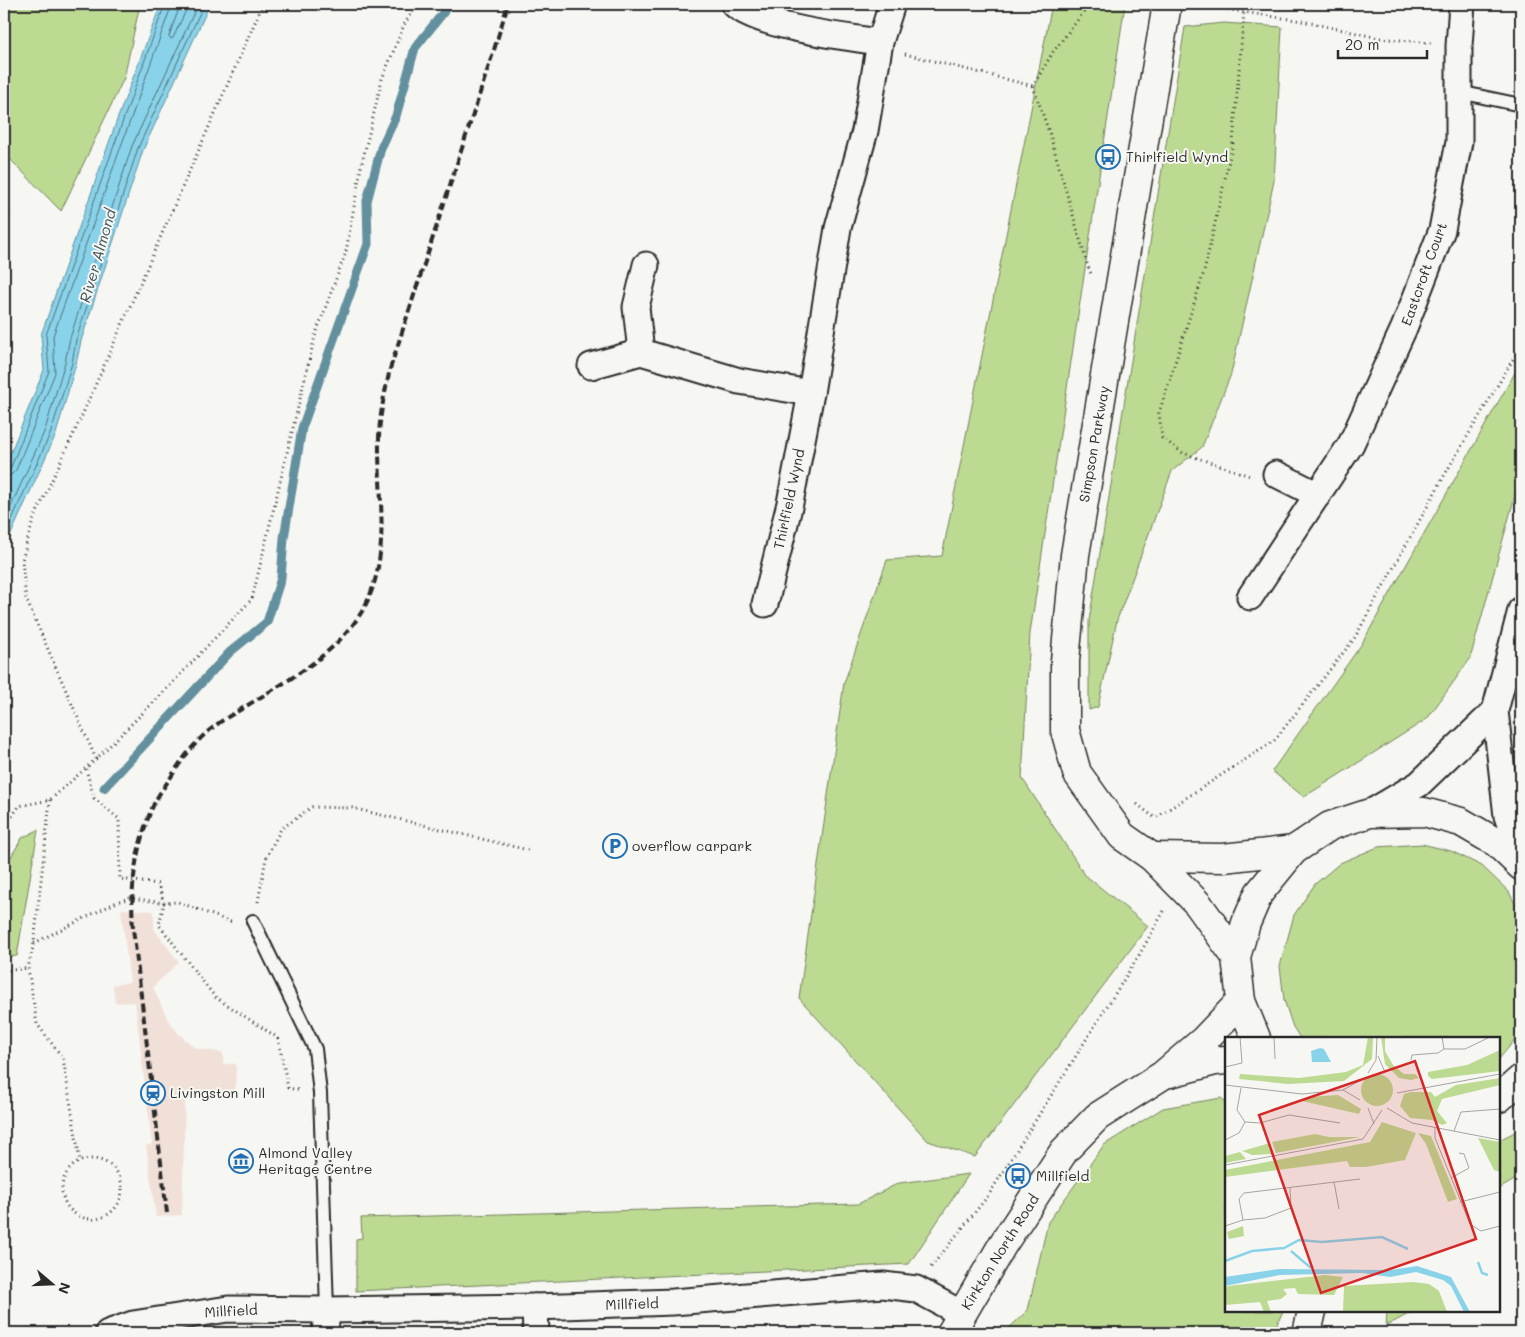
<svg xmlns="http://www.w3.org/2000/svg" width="1525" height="1337" font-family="Mali,sans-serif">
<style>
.built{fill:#f1e0d8}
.green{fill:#bdda92;stroke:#74825e}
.water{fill:#89d3ea;stroke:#63909e}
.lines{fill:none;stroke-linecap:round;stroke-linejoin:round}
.shore{stroke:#516e77;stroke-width:1}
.stream{stroke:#63909e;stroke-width:9}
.lane-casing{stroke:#2b2b2b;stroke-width:16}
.street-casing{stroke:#2b2b2b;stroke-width:29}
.secondary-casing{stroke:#2b2b2b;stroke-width:31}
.primary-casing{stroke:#2b2b2b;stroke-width:31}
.path{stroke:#2b2b2b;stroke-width:3;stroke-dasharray:1 4;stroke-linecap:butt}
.lane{stroke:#f6f6f2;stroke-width:12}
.street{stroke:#f6f6f2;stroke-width:25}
.secondary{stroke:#f6f6f2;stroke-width:28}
.primary{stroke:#f6f6f2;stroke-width:28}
.rail{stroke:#2b2b2b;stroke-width:4;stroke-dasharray:8 4;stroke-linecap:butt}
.labels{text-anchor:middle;stroke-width:4;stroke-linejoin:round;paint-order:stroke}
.poi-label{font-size:14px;fill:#2b2b2b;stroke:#f6f6f2;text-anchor:start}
.street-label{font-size:14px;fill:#2b2b2b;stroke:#f6f6f2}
.water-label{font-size:15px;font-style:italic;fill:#42555b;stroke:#f6f6f2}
.inset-river{fill:none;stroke:#89d3ea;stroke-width:2.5}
.inset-road{fill:none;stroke:#a5a5a2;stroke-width:1}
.view{fill:#d62828;fill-opacity:0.15;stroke:#d62828;stroke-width:2.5}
.inset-edge{fill:none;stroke:#2b2b2b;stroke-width:2.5}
</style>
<rect width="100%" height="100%" fill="#f6f6f2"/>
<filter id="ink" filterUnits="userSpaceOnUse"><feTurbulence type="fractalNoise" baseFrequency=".02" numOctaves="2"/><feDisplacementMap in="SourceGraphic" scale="10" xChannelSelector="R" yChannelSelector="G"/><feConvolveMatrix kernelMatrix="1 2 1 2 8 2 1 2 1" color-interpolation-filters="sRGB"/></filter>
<g filter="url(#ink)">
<!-- built -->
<polygon class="built" points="121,909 154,911 154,929 179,962 153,987 168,1020 179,1034 195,1048 223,1053 223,1064 236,1064 235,1097 185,1096 182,1215 156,1217 146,1146 152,1144 135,1002 115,1003 113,985 130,982"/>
<!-- green -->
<g class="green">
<polygon points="4,4 140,4 124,78 61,211 4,153"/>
<polygon points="1052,4 1125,4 1030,633 1022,778 1085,875 1148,926 975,1157 928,1141 799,998 844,683 887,560 942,556"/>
<polygon points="1224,23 1282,27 1274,181 1231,374 1202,447 1172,471 1117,620 1098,707 1089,710 1089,621 1185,27"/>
<polygon points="1521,362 1521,474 1470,659 1427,719 1304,797 1272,771 1361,645"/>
<polygon points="38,830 17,956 4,957 4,869 22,838"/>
<polygon points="1422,844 1451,851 1482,866 1509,892 1521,915 1521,1029 1518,1036 1499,1059 1499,1038 1300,1038 1293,1027 1284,1000 1280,966 1294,915 1315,884 1340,863 1378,847"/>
<polygon points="1221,1098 1226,1102 1226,1311 1283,1311 1273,1333 1004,1333 1028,1310 1048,1222 1104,1145 1163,1108"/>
<polygon points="1521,1129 1521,1176 1499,1189 1499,1140"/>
<polygon points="969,1174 909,1264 356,1291 356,1239 362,1238 361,1218 858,1204 899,1183"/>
<polygon points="1387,1311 1414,1311 1386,1326"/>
</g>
<!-- water -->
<polygon class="water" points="161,4 210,4 143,150 81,341 76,364 56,434 4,550 4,469 44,370 41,335 117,120"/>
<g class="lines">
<!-- shore -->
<g class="shore">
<polyline points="179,4 178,11 169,36 171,39 173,38 189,4"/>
<polyline points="4,471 8,470 11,467 49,371 46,335 165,4"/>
<polyline points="4,477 11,475 16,470 55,373 53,336 172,4"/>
<polyline points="4,522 45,430 65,362 70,338 132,146 198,4"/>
<polyline points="4,537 51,432 72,363 76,340 138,148 204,4"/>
</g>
<!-- stream -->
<polyline class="stream" points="104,788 230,652 267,622 281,578 284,538 302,428 368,244 367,201 381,148 396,116 415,48 443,13 448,4"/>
<defs>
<g id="lane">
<polyline points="1459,92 1521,105"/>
<polyline points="253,921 315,1049 320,1093 327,1310"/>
</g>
<g id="street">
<path d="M 734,4 C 758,27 845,37 880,42"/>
<polyline points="641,352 636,307 646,265"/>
<polyline points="591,366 641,352 739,381 811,393"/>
<polyline points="1276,474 1318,495"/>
<polyline points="1250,597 1351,444 1404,328 1442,230 1459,142 1459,46 1462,4"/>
<polyline points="765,604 790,503 811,393 838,228 865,131 880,42 892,4"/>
<polyline points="1521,610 1495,711 1507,816 1521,857"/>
<polyline points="1370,813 1419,784 1495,711"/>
<polyline points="535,1307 536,1333"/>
<polyline points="108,1333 133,1324 228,1309 327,1310 535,1307 673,1302 883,1285 916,1289 962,1314"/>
<polyline points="325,1333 327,1310"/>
</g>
<g id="secondary">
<polyline points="1170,1073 1215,1061 1226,1060"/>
<polyline points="951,1333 1003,1244 1064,1151 1097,1117 1163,1075 1204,1040 1241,1001"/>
</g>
<g id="primary">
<polyline points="1167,4 1075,555 1065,661 1065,730 1077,773 1122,836 1152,857 1198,904 1236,957"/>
<polyline points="1152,857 1223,858 1294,850"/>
<polyline points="1256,1038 1241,1001 1236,957 1246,923 1259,893 1294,850 1330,826 1370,813 1424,812 1461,822 1497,843 1521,866"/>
<polyline points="1499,1098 1521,1079"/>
<polyline points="1307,1333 1312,1311"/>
</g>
</defs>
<!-- lane casing -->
<use href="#lane" class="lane-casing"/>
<!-- street casing -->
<use href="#street" class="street-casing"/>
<!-- secondary casing -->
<use href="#secondary" class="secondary-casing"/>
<!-- primary casing -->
<use href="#primary" class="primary-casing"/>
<!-- path -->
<g class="path">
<polyline points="1090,4 1053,52 1033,86 1050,135 1088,267 1092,276"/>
<polyline points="1247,4 1244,11 1233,143 1204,272 1159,413 1162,438 1183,453 1250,476"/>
<polyline points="1198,5 1302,21 1379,38 1431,43"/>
<polyline points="905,54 1033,86"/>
<polyline points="4,228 10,214"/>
<polyline points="96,759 26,599 22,560 33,521 80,420 263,4"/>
<polyline points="86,769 94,798 119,819 120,879 158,884 164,903 159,925 215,997 278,1038 288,1088 298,1090"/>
<polyline points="50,800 34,943 28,968 37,1024 63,1058 80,1161"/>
<polyline points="1137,804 1155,818 1274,741 1354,639 1448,469 1521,346"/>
<polyline points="4,829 19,806 50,800 96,759 158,698 252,599 315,336 346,252 361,167 382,79 405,23 418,4"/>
<polyline points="258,902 266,858 281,829 312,807 352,808 528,850"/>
<polyline points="34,943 119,901 131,898 164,903 178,902 231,922"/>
<polyline points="4,971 28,968"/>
<circle cx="92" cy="1189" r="30"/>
<polyline points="931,1267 988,1196 1138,957 1164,911"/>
</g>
<!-- lane -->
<use href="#lane" class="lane"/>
<!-- street -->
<use href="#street" class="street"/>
<!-- secondary -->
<use href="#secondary" class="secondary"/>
<!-- primary -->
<use href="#primary" class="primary"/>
<!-- rail -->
<path class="rail" d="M 167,1213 L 133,928 C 130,886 136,845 153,806 C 157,796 165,786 171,777 C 182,759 197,739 215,726 C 223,719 234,714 243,708 C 288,680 341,653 366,604 C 391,553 378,494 379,440 C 379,416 385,392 390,369 L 493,53 L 508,4"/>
</g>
</g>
<!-- icons -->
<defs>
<symbol id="bus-ring" viewBox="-11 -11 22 22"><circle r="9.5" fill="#f6f6f2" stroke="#1f6fb2" stroke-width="1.5"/><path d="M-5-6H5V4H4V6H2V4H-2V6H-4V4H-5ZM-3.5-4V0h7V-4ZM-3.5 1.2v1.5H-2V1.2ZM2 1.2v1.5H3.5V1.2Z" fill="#1f6fb2"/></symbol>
<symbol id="parking-ring" viewBox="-11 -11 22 22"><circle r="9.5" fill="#f6f6f2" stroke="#1f6fb2" stroke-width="1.5"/><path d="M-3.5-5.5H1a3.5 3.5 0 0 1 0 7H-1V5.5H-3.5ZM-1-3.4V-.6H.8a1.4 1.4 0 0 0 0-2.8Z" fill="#1f6fb2"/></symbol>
<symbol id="station-ring" viewBox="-11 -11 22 22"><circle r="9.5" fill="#f6f6f2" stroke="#1f6fb2" stroke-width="1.5"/><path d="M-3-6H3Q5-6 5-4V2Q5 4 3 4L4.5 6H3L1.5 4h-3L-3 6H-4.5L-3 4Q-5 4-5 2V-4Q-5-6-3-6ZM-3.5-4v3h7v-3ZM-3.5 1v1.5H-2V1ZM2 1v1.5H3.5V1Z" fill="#1f6fb2"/></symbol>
<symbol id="museum-ring" viewBox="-11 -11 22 22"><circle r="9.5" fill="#f6f6f2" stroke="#1f6fb2" stroke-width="1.5"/><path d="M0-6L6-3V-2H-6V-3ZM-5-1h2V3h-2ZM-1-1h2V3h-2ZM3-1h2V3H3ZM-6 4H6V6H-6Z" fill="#1f6fb2"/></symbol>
</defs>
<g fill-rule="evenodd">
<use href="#bus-ring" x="1094" y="143" width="28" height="28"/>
<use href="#parking-ring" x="601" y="832" width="28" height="28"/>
<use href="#station-ring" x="139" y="1079" width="28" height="28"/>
<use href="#museum-ring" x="227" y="1147" width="28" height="28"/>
<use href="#bus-ring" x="1004" y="1162" width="28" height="28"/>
</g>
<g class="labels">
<!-- poi labels -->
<g class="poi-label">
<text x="1126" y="162">Thirlfield Wynd</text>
<text x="632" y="851">overflow carpark</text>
<text x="170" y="1098">Livingston Mill</text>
<text x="258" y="1158">Almond Valley<tspan x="258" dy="16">Heritage Centre</tspan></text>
<text x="1036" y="1181">Millfield</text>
</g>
<!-- street labels -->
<g class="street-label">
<text transform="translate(1424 274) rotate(-70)" y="5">Eastcroft Court</text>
<text transform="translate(1094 444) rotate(-80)" y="5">Simpson Parkway</text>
<text transform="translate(789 499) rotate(-78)" y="5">Thirlfield Wynd</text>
<text transform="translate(1000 1252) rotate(-58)" y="5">Kirkton North Road</text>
<text transform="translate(632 1304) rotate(-2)" y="5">Millfield</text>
<text transform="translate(231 1311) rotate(-3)" y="5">Millfield</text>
</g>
<!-- water labels -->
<g class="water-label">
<text transform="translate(98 256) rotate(-74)" y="5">River Almond</text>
</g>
</g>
<!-- overview -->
<g transform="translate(1225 1037)">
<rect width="275" height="275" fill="#f6f6f2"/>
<path d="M 143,0 L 148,0 L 147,22 L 119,44 L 63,47 L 14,42 L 15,37 L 74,41 L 121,35 L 138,28 ZM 156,0 L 160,0 L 160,14 L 168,28 L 179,37 L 190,37 L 194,41 L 186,43 L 174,41 L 160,27 ZM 275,13 L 275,34 L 207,42 L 203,39 L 203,35 L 242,28 ZM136 53a16 16 0 1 1 32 0a16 16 0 1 1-32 0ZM 275,41 L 275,48 L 217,62 L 212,74 L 222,86 L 217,88 L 207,83 L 185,81 L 175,69 L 179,57 L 186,55 L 206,55 L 210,60 L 231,48 ZM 113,58 L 136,72 L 134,77 L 77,64 L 84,60 ZM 157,85 L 191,96 L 180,123 L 141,130 L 125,130 L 122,124 L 0,140 L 0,133 L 145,105 ZM 193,96 L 206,99 L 232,162 L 223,165 L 201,107 ZM 90,97 L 104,100 L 135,100 L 51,116 L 47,105 ZM 253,101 L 275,105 L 275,135 L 269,133 ZM 45,106 L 47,117 L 27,118 L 17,114 ZM 15,115 L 21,122 L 0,126 L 0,119 ZM 18,189 L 19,199 L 4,202 L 2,195 ZM 100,238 L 118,240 L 109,258 L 73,257 L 70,251 L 58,252 L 62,257 L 56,262 L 42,264 L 46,275 L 39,275 L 35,265 L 0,268 L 0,251 L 3,249 ZM 188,245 L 204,247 L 214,254 L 222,275 L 118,275 L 119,249 Z" fill="#bdda92"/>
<path d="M 95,11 L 99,12 L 106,25 L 87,25 L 86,14 ZM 192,229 L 226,240 L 245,275 L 239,275 L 226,249 L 218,243 L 191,235 L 165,240 L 137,236 L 55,238 L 0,249 L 0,240 L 54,232 L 166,233 Z" fill="#89d3ea"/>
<path class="inset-river" d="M 66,214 L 86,231M 0,224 L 27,214 L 59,211 L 74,203 L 97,205 L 157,200 L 183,212M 253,225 L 257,236 L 263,238"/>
<path class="inset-road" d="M 49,0 L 50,22M 219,12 L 240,12 L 265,0M 153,19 L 160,35M 186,23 L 187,18 L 213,16 L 219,12 L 217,0M 0,30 L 17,26 L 15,0M 143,36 L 151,23 L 152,0M 0,48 L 77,57 L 118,53 L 136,43M 16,51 L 12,73 L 20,85 L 35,86 L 64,78 L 115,86M 118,53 L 135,63M 172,56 L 275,37M 143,71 L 149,87M 162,71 L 187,86 L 275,103M 210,91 L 210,101 L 245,187 L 256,194 L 275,189M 229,94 L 236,75 L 275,72M 0,103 L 14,96 L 20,85M 0,128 L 138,102 L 157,73M 226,141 L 244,131 L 239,117 L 234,116M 109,145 L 114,172M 235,165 L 275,155M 18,183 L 40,181 L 66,171 L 65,151M 0,189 L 18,183 L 14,162 L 19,156 L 135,142"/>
<path class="view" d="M 190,24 L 251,202 L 96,256 L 34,78 Z"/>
<rect width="275" height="275" class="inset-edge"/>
</g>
<!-- margin -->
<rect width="1525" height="1337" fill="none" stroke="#f6f6f2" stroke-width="20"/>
<rect x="10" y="10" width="1505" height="1317" fill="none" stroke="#2b2b2b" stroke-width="2" filter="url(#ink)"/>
<!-- north arrow -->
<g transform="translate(52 1284) rotate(109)" stroke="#f6f6f2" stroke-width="4" paint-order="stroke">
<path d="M0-4L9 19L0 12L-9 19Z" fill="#2b2b2b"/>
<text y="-8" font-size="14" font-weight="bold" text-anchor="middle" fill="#2b2b2b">N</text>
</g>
<!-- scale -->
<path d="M1338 50v8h89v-8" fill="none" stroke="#2b2b2b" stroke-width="2.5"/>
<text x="1345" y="50" font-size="15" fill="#2b2b2b" stroke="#f6f6f2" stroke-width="4" paint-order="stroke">20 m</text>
</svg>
